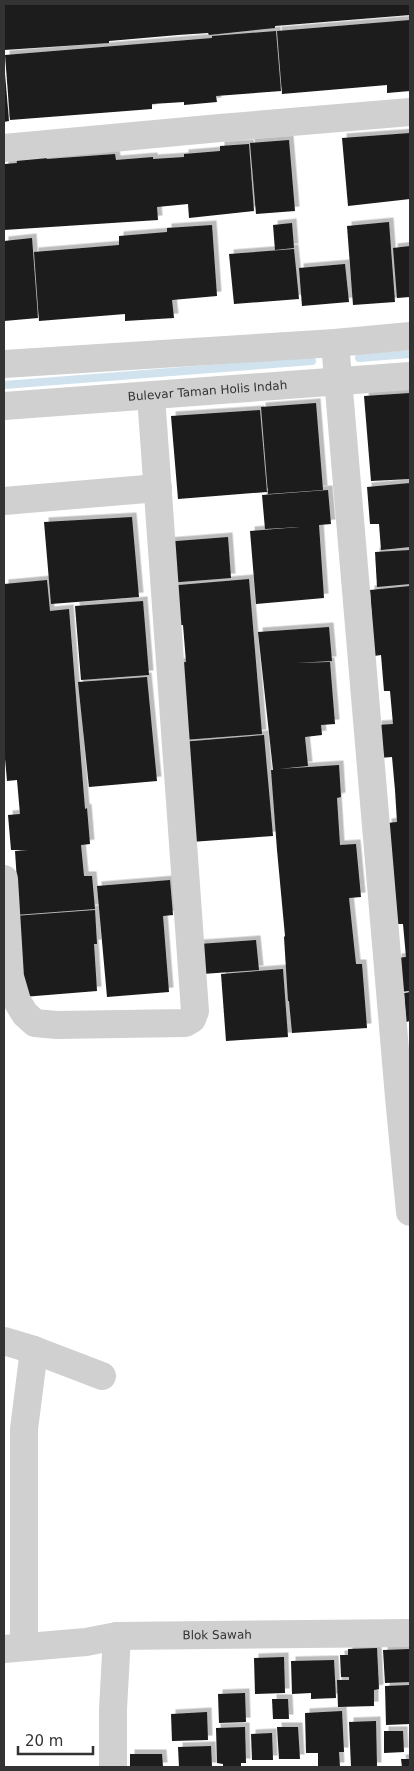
<svg xmlns="http://www.w3.org/2000/svg" width="414" height="1771" font-family="'DejaVu Sans',sans-serif">
<style>
.lines{fill:none;stroke-linecap:round;stroke-linejoin:round}
.stream{stroke:#cfe2ee;stroke-width:8}
.building{fill:#1a1a1a;filter:url(#shadow)}
.minor{stroke:#d0d0d0;stroke-width:28}
.labels{text-anchor:middle;stroke-width:5;stroke-linejoin:round;paint-order:stroke}
.street-label{font-size:12px;fill:#333;stroke:#fff}
</style>
<defs>
<filter id="shadow"><feDropShadow dx="4.5" dy="-4.5" stdDeviation="0" flood-color="#0004"/></filter>
</defs>
<rect width="100%" height="100%" fill="#fff"/>
<g class="lines">
<!-- stream -->
<g class="stream">
<polyline points="359,358 410,354"/>
<polyline points="4,385 312,361"/>
</g>
</g>
<!-- building -->
<g class="building">
<polygon points="4,4 410,4 410,15 275,26 275,28 209,35 208,33 178,35 109,41 109,43 4,50"/>
<polygon points="410,20 410,91 387,93 387,85 282,94 277,31"/>
<polygon points="276,31 281,91 216,96 217,102 184,105 184,102 152,104 152,109 10,120 5,55 212,38 212,36"/>
<polygon points="4,74 5,74 9,121 4,122"/>
<polygon points="410,133 410,199 348,206 342,138"/>
<polygon points="289,140 295,211 256,214 250,143"/>
<polygon points="249,144 254,211 189,218 188,204 157,207 158,220 4,230 4,164 17,163 16,158 46,156 47,159 115,154 116,160 153,157 153,159 184,157 184,154 220,151 220,146"/>
<polygon points="389,222 395,302 353,305 347,226"/>
<polygon points="292,223 294,248 275,250 273,225"/>
<polygon points="212,225 217,296 172,300 174,318 125,321 125,314 39,321 34,252 119,245 119,236 167,232 167,228"/>
<polygon points="32,238 38,318 4,321 4,241"/>
<polygon points="410,246 410,297 397,298 393,248"/>
<polygon points="294,249 299,299 234,304 229,254"/>
<polygon points="345,264 349,302 302,306 299,268"/>
<polygon points="410,393 410,479 371,481 364,396"/>
<polygon points="316,403 323,490 268,494 261,407"/>
<polygon points="260,410 267,492 178,499 171,416"/>
<polygon points="410,483 410,547 381,550 379,524 370,524 367,487"/>
<polygon points="328,490 331,524 319,525 324,598 256,604 250,531 300,527 265,529 262,495"/>
<polygon points="132,517 139,597 51,604 44,522"/>
<polygon points="228,537 231,578 167,583 164,542"/>
<polygon points="410,550 410,584 377,587 375,552"/>
<polygon points="249,579 262,734 183,740 178,663 186,662 183,625 170,626 167,586"/>
<polygon points="47,580 50,611 69,609 85,809 87,808 90,844 81,845 84,876 92,876 95,909 15,915 17,881 15,851 28,850 11,850 8,815 20,814 17,780 7,781 4,747 4,584"/>
<polygon points="410,586 410,991 400,992 397,958 406,957 403,924 395,924 387,823 397,822 395,790 392,757 379,758 377,725 393,724 390,691 384,691 381,655 374,656 370,590"/>
<polygon points="143,601 149,675 81,680 75,606"/>
<polygon points="329,627 332,661 295,663 330,662 335,724 321,725 322,735 305,737 308,766 278,769 339,765 341,797 337,798 340,845 356,844 361,897 349,898 356,964 362,964 367,1028 292,1033 289,1001 288,1001 284,937 285,936 277,850 271,770 273,770 258,632"/>
<polygon points="147,677 157,781 89,787 78,682"/>
<polygon points="264,735 273,836 191,842 181,742"/>
<polygon points="170,880 173,915 163,916 169,992 107,997 97,886"/>
<polygon points="95,910 97,944 94,944 97,991 23,997 14,916"/>
<polygon points="256,940 259,970 202,974 199,944"/>
<polygon points="283,969 288,1037 226,1041 221,974"/>
<polygon points="410,992 410,1021 406,1022 404,993"/>
<polygon points="377,1648 379,1689 374,1690 374,1706 338,1707 337,1680 349,1680 349,1677 341,1677 340,1655 348,1655 348,1649"/>
<polygon points="410,1649 410,1682 385,1683 383,1650"/>
<polygon points="284,1657 285,1693 255,1694 254,1658"/>
<polygon points="334,1660 336,1698 311,1699 311,1693 292,1694 291,1661"/>
<polygon points="410,1685 410,1724 386,1725 385,1686"/>
<polygon points="245,1693 246,1722 219,1723 218,1694"/>
<polygon points="272,1699 288,1699 289,1719 273,1719"/>
<polygon points="342,1711 344,1752 339,1752 340,1767 318,1767 318,1753 306,1753 305,1713"/>
<polygon points="207,1712 208,1740 172,1741 171,1714"/>
<polygon points="376,1721 377,1767 351,1767 349,1722"/>
<polygon points="245,1727 246,1763 241,1763 241,1767 223,1767 223,1764 217,1763 216,1728"/>
<polygon points="277,1727 298,1727 300,1759 279,1759"/>
<polygon points="384,1731 403,1731 404,1752 384,1753"/>
<polygon points="272,1733 273,1760 252,1760 251,1734"/>
<polygon points="211,1746 212,1767 179,1767 178,1747"/>
<polygon points="130,1754 162,1754 163,1767 130,1767"/>
<polygon points="401,1759 410,1759 410,1767 402,1767"/>
</g>
<g class="lines">
<!-- minor -->
<g class="minor">
<polyline points="4,148 220,128 410,112"/>
<polyline points="335,343 399,1097 410,1212"/>
<polyline points="4,364 335,343 410,336"/>
<path id="s1" d="M 4,406 L 410,376"/>
<polyline points="4,501 158,488"/>
<polyline points="4,879 10,977 17,1001 25,1014 35,1023 57,1025 185,1023 192,1019 195,1011 151,396"/>
<polyline points="4,1341 34,1350"/>
<polyline points="24,1647 24,1429 34,1350 102,1376"/>
<path id="s2" d="M 4,1649 L 86,1642 L 117,1636 L 410,1633"/>
<polyline points="113,1767 113,1709 117,1636"/>
</g>
</g>
<g class="labels">
<!-- street labels -->
<g class="street-label">
<text dy="4" stroke="none"><textPath href="#s1" startOffset="204">Bulevar Taman Holis Indah</textPath></text>
<text dy="4" stroke="none"><textPath href="#s2" startOffset="214">Blok Sawah</textPath></text>
</g>
</g>
<!-- border -->
<rect width="414" height="1771" fill="none" stroke="#333333" stroke-width="10"/>
<!-- scale -->
<path d="M18 1746v8h75v-8" fill="none" stroke="#333333" stroke-width="2.5"/>
<text x="25" y="1746" font-size="15" fill="#333333" stroke="#ffffff" stroke-width="4" paint-order="stroke">20 m</text>
</svg>
